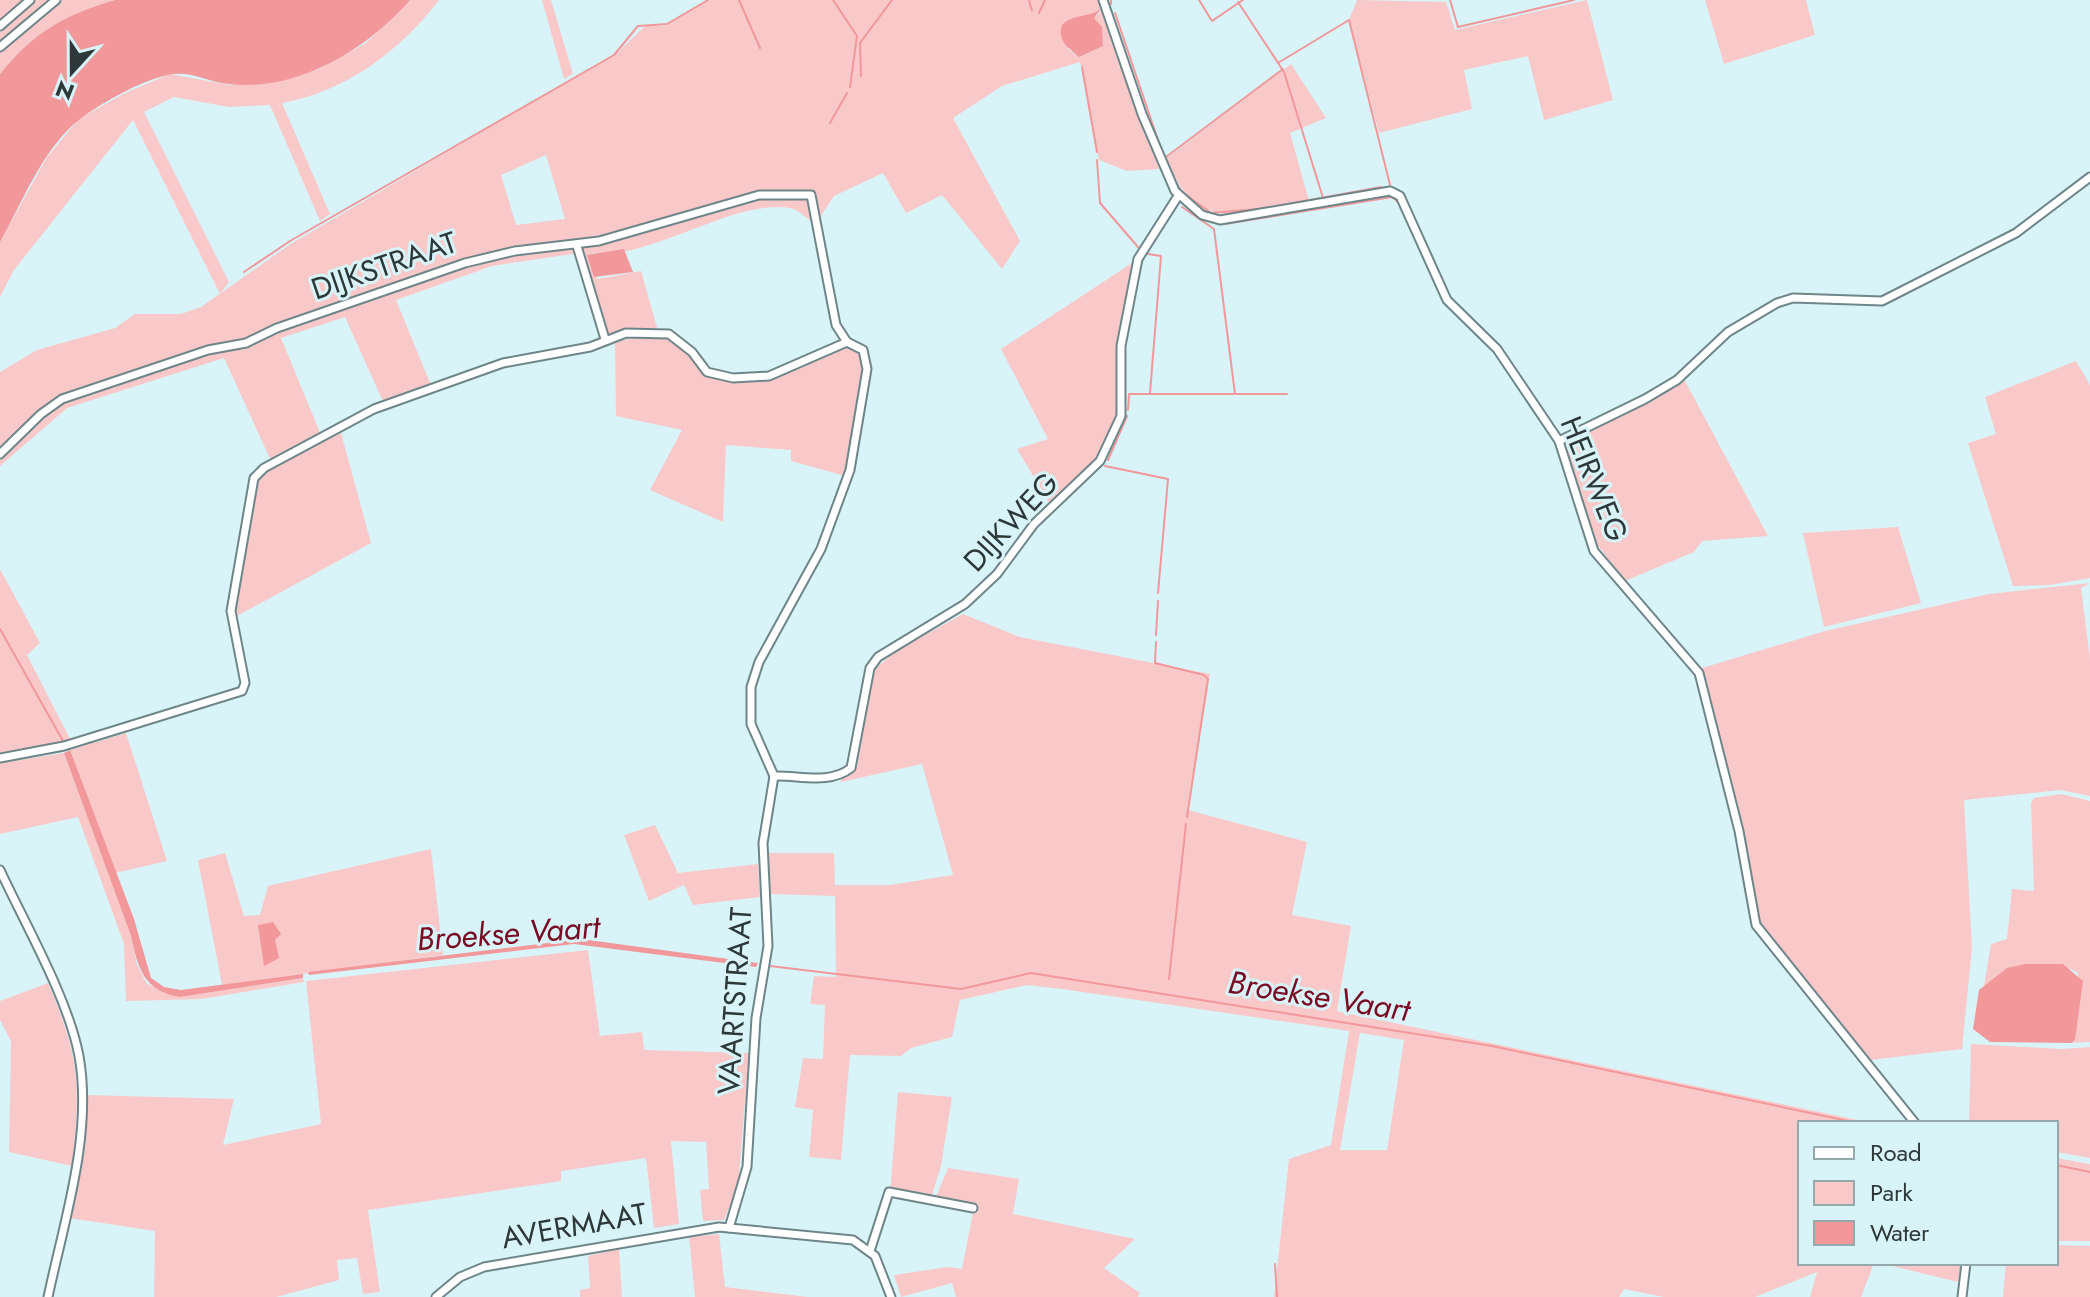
<svg xmlns="http://www.w3.org/2000/svg" width="2090" height="1297" font-family="Jost,sans-serif">
<style>
.green{fill:#f9c9c9;fill-rule:evenodd}
.water{fill:#f2979a}
.lines{fill:none;stroke-linecap:round;stroke-linejoin:round}
.stream{stroke:#f2979a;stroke-width:2}
.street-casing{stroke:#6e868a;stroke-width:11}
.street{stroke:#fff;stroke-width:7}
.labels{text-anchor:middle;stroke-width:6;stroke-linejoin:round;paint-order:stroke}
.street-label{font-size:30px;fill:#2d3839;stroke:#d9f4f8}
.water-label{font-size:32px;font-style:italic;fill:#780a23;stroke:#d9f4f8}
</style>
<rect width="100%" height="100%" fill="#d9f4f8"/>
<!-- green -->
<g class="green">
<path d="M 0,0 L 115,0 C 64,15 34,32 0,74 Z"/>
<path d="M 410,0 L 439,0 C 400,51 347,91 282,103 L 330,214 L 320,221 L 270,105 L 229,107 L 174,97 L 144,112 L 229,282 L 220,294 L 133,120 L 14,270 L 0,297 L 0,242 L 47,157 L 79,119 L 125,93 L 170,74 L 230,85 L 293,78 L 319,69 L 366,43 Z"/>
<polygon points="542,0 551,0 573,74 564,79"/>
<path d="M 707,0 L 1103,0 L 1159,169 L 1127,171 L 1099,160 L 1080,62 L 1002,86 L 953,118 L 1020,241 L 1002,269 L 942,195 L 906,213 L 883,173 L 834,196 L 816,223 C 807,220 800,210 790,208 C 731,199 652,260 593,253 L 597,279 L 641,271 L 658,331 L 605,339 L 579,253 L 492,266 L 396,300 L 433,390 L 385,406 L 345,317 L 281,338 L 321,435 L 272,463 L 224,358 L 67,408 L 0,466 L 0,372 L 37,350 L 115,328 L 135,314 L 181,314 L 201,307 L 289,245 L 618,52 L 645,26 L 664,26 ZM 1102,10 L 1094,18 L 1099,48 L 1079,57 L 1068,49 L 1083,15 L 1092,16 ZM 546,155 L 565,219 L 516,225 L 501,175 Z"/>
<polygon points="1357,0 1446,2 1455,30 1587,0 1613,100 1544,120 1528,56 1464,70 1472,109 1379,133 1349,20"/>
<polygon points="1705,0 1806,0 1815,35 1724,64"/>
<path d="M 1291,64 L 1326,118 L 1290,133 L 1309,201 C 1240,213 1199,237 1166,159 Z"/>
<polygon points="1135,261 1118,337 1117,420 1096,460 1050,504 1017,449 1048,439 1001,349"/>
<path d="M 661,335 C 682,342 692,359 704,376 C 757,393 803,367 850,346 L 861,352 C 870,390 856,439 845,476 L 791,461 L 791,450 L 726,445 L 723,522 L 650,490 L 682,430 L 616,416 L 615,341 Z"/>
<polygon points="2076,361 2090,385 2090,578 2050,585 2013,586 1968,443 1996,434 1985,397"/>
<polygon points="1684,379 1768,536 1702,541 1694,552 1625,581 1597,544 1565,444 1661,396"/>
<polygon points="341,433 371,543 235,617 258,481 266,471"/>
<polygon points="1898,527 1921,603 1824,627 1803,533"/>
<polygon points="0,569 40,643 27,655 70,739 0,755"/>
<polygon points="2090,583 2081,588 2090,658 2090,796 2060,790 1964,800 1972,948 1962,1049 1870,1060 1758,921 1702,668 1825,631 1989,594"/>
<path d="M 963,614 L 1020,637 L 1210,674 L 1188,810 L 1307,842 L 1292,915 L 1351,926 L 1337,1011 L 1872,1123 L 1800,1123 L 1800,1263 L 1874,1263 L 1861,1297 L 1810,1297 L 1817,1272 L 1755,1297 L 1664,1297 L 1624,1289 L 1619,1297 L 1274,1297 L 1289,1159 L 1331,1145 L 1349,1031 L 1062,989 L 1027,985 L 960,1000 L 952,1037 L 911,1048 L 901,1056 L 850,1055 L 841,1160 L 809,1157 L 813,1110 L 795,1107 L 803,1058 L 823,1059 L 825,1005 L 810,1004 L 814,976 L 836,977 L 835,896 L 770,894 L 768,853 L 834,853 L 835,885 L 890,885 L 953,875 L 922,764 L 841,782 L 841,779 L 857,766 L 874,670 L 894,652 ZM 1360,1033 L 1404,1040 L 1387,1150 L 1340,1150 Z"/>
<polygon points="126,733 167,861 115,873 70,750"/>
<polygon points="64,753 131,936 137,965 147,984 180,997 303,978 304,982 201,999 126,1001 124,944 78,817 0,834 0,763"/>
<path d="M 2061,794 L 2090,801 L 2090,1042 L 2071,1043 L 2075,1040 L 2078,973 C 2044,953 2016,973 1984,986 L 1991,944 L 2007,939 L 2012,889 L 2034,891 L 2031,803 L 2034,798 Z"/>
<polygon points="655,825 678,873 758,864 760,897 693,905 684,885 649,901 624,835"/>
<polygon points="431,849 443,955 222,985 198,860 225,853 244,916 260,915 268,886"/>
<polygon points="588,950 600,1036 642,1032 644,1050 749,1053 738,1187 724,1220 703,1221 700,1190 709,1189 706,1142 671,1141 679,1224 654,1228 646,1158 561,1171 561,1181 368,1210 380,1292 363,1294 357,1258 337,1260 339,1280 276,1297 154,1297 155,1231 69,1218 86,1095 234,1099 223,1145 321,1124 306,981"/>
<path d="M 48,983 C 80,1058 81,1085 72,1166 L 9,1152 L 11,1041 L 0,1020 L 0,1001 Z"/>
<polygon points="1971,1044 2062,1049 2090,1047 2090,1158 2056,1152 2056,1123 1969,1123"/>
<polygon points="898,1092 952,1097 941,1166 931,1198 890,1194"/>
<polygon points="2056,1158 2090,1164 2090,1241 2056,1241"/>
<polygon points="948,1168 1019,1179 1013,1214 1135,1239 1104,1268 1140,1293 1138,1297 956,1297 952,1283 901,1297 894,1275 948,1267 962,1269 974,1207 935,1199"/>
<polygon points="719,1234 725,1287 808,1297 695,1297 689,1237"/>
<polygon points="2056,1245 2090,1246 2090,1297 2003,1297 2006,1263 2056,1263"/>
<polygon points="619,1249 622,1297 580,1297 580,1290 590,1288 588,1256"/>
<polygon points="1880,1263 1961,1263 1958,1282"/>
</g>
<!-- water -->
<g class="water">
<path d="M 115,0 L 410,0 C 366,50 298,92 228,84 C 208,82 189,70 168,75 C 140,81 103,102 80,119 C 43,148 23,201 0,242 L 0,74 C 34,32 64,15 115,0 Z"/>
<path d="M 1101,9 L 1094,18 L 1102,27 L 1103,46 L 1079,57 C 1068,47 1057,41 1062,25 C 1074,13 1089,18 1101,9 Z"/>
<polygon points="624,249 633,272 594,277 587,255"/>
<path d="M 70,750 L 134,919 L 151,978 L 164,987 L 181,990 L 303,974 L 303,978 L 180,997 C 144,991 138,969 131,936 L 64,753 Z"/>
<polygon points="273,922 281,934 275,940 279,958 264,966 258,925"/>
<polygon points="581,939 758,963 756,967 574,944 309,975 308,972"/>
<polygon points="2025,964 2063,964 2083,981 2075,1040 2071,1043 1990,1042 1973,1029 1979,990 2007,968"/>
</g>
<g class="lines">
<!-- stream -->
<g class="stream">
<polyline points="739,0 760,48"/>
<polyline points="833,0 857,36 850,87"/>
<polyline points="1029,0 1032,11"/>
<polyline points="1111,0 1111,4"/>
<polyline points="1199,0 1212,21 1243,0"/>
<polyline points="1450,0 1458,27 1574,0"/>
<polyline points="1238,2 1284,72 1323,198"/>
<polyline points="1039,13 1045,0"/>
<polyline points="1115,13 1160,146"/>
<polyline points="1278,63 1349,20 1390,185"/>
<polyline points="1082,67 1097,152"/>
<polyline points="861,76 860,43 892,0"/>
<polyline points="830,123 847,93"/>
<polyline points="1166,157 1283,69"/>
<polyline points="1097,160 1100,203 1138,247"/>
<polyline points="1174,179 1182,192 1211,213 1270,208"/>
<polyline points="1277,206 1381,187"/>
<polyline points="1182,207 1214,229 1235,394"/>
<polyline points="1225,224 1392,197 1399,203 1444,302"/>
<polyline points="1148,254 1161,256 1150,393"/>
<polyline points="244,272 290,241 614,55 638,26 667,24 708,0"/>
<polyline points="1128,410 1129,394 1287,394"/>
<polyline points="1108,460 1127,416"/>
<polyline points="1105,466 1168,479 1158,593"/>
<polyline points="0,629 63,741"/>
<polyline points="1156,635 1158,601"/>
<polyline points="1156,642 1155,663 1204,675 1208,679 1187,817"/>
<polyline points="770,966 961,989 1031,973 1492,1046 1858,1123"/>
<polyline points="1169,979 1186,824"/>
<polyline points="2056,1165 2090,1172"/>
<polyline points="1275,1264 1277,1297"/>
</g>
<defs>
<g id="street">
<polyline points="1103,0 1142,114 1175,191 1202,215 1220,220 1390,191 1400,196 1447,300 1497,349 1559,441 1594,551 1699,673 1739,831 1756,925 1915,1123"/>
<polyline points="0,26 30,0"/>
<polyline points="0,47 56,0"/>
<polyline points="577,246 605,339"/>
<polyline points="1559,441 1645,399 1677,380 1728,332 1777,303 1793,298 1882,301 2016,233 2090,177"/>
<polyline points="0,454 41,414 62,399 208,350 246,343 277,328 465,263 515,251 599,241 759,195 811,195 836,325 847,342 863,350 867,369 850,470 821,549 759,662 751,687 751,724 774,776"/>
<polyline points="0,758 64,746 242,691 245,683 231,611 254,478 264,468 374,409 503,363 590,347 626,333 669,334 692,352 707,372 733,378 769,376 847,342"/>
<path d="M 774,776 C 799,775 829,785 851,768 L 870,668 L 878,657 L 965,604 L 997,574 L 1034,524 L 1100,461 L 1121,416 L 1121,346 L 1138,259 L 1178,196"/>
<path d="M 0,870 C 25,924 68,998 79,1056 C 93,1134 64,1221 48,1297"/>
<polyline points="729,1228 747,1167 756,1018 768,946 763,843 774,776"/>
<polyline points="870,1251 889,1192 973,1208"/>
<polyline points="436,1297 460,1277 484,1267 719,1227 853,1240 875,1256 891,1297"/>
<polyline points="1962,1297 1966,1263"/>
</g>
</defs>
<!-- street casing -->
<use href="#street" class="street-casing"/>
<!-- street -->
<use href="#street" class="street"/>
</g>
<g class="labels">
<!-- street labels -->
<g class="street-label">
<text transform="translate(384 266) rotate(-19)" y="10">DIJKSTRAAT</text>
<text transform="translate(1594 479) rotate(68)" y="10">HEIRWEG</text>
<text transform="translate(1011 522) rotate(-47)" y="10">DIJKWEG</text>
<text transform="translate(735 1001) rotate(-86)" y="10">VAARTSTRAAT</text>
<text transform="translate(574 1226) rotate(-10)" y="10">AVERMAAT</text>
</g>
<!-- water labels -->
<g class="water-label">
<text transform="translate(508 933) rotate(-4)" y="11">Broekse Vaart</text>
<text transform="translate(1319 996) rotate(9)" y="11">Broekse Vaart</text>
</g>
</g>
<!-- legend -->
<rect x="1798" y="1121" width="260" height="144" fill="#d9f4f8" stroke="#94a9ac" stroke-width="2"/>
<rect x="1814" y="1147" width="40" height="12" fill="#ffffff" stroke="#94a9ac" stroke-width="2"/>
<text x="1870" y="1161" font-size="24" fill="#2d3839">Road</text>
<rect x="1814" y="1181" width="40" height="24" fill="#f9c9c9" stroke="#94a9ac" stroke-width="2"/>
<text x="1870" y="1201" font-size="24" fill="#2d3839">Park</text>
<rect x="1814" y="1221" width="40" height="24" fill="#f2979a" stroke="#94a9ac" stroke-width="2"/>
<text x="1870" y="1241" font-size="24" fill="#2d3839">Water</text>
<!-- north arrow -->
<g transform="translate(72 72) rotate(201)" stroke="#d9f4f8" stroke-width="6" paint-order="stroke">
<path d="M0-6L14 30L0 20L-14 30Z" fill="#2d3839"/>
<text y="-12" font-size="22" font-weight="bold" text-anchor="middle" fill="#2d3839">N</text>
</g>
</svg>
